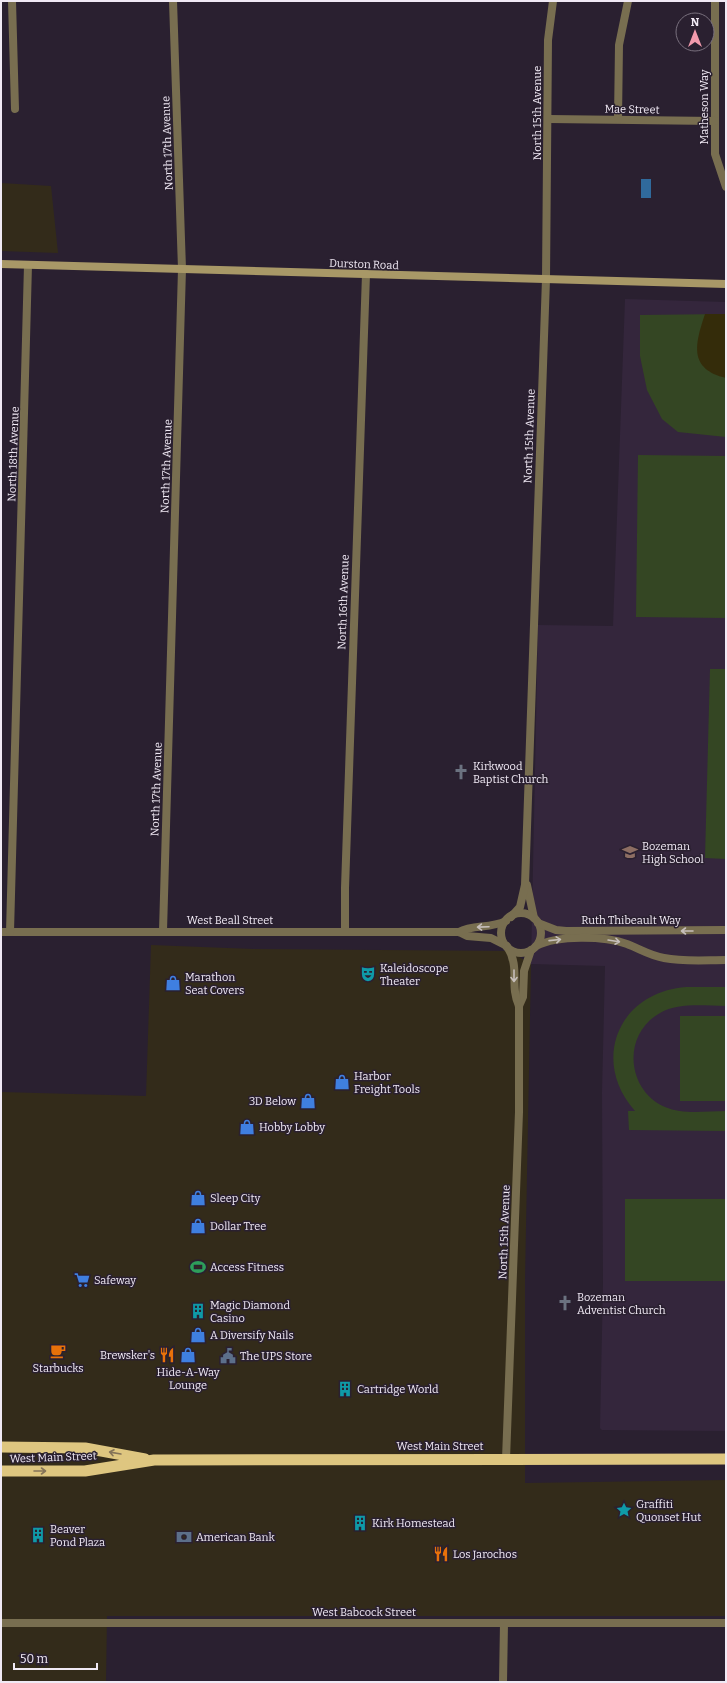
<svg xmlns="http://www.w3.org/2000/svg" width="727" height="1683" font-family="Bitter,serif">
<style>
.commercial{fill:#332b1a}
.built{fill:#34263c}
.green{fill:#344623}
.sand{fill:#342c0a}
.water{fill:#306a9c}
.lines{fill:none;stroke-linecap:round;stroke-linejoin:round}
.minor{stroke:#786e50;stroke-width:8}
.tertiary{stroke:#786e50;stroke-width:8}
.secondary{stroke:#a89867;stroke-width:8}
.trunk{stroke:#dec680;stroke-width:11}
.oneway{stroke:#c6bebb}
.oneway2{stroke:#847358}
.labels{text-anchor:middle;stroke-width:3;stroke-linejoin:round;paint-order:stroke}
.street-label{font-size:11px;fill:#f0e9f4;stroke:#2a2030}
.poi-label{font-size:11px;fill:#f0e9f4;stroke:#2a2030;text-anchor:start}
</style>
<rect width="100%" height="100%" fill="#2a2030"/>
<!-- commercial -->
<g class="commercial">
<polygon points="1,183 51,186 58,253 1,251"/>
<polygon points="151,945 253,949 509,951 531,964 525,1280 525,1483 726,1480 726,1616 107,1616 106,1682 1,1682 1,1092 146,1096"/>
</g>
<!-- built -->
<polygon class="built" points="625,299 726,302 726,1431 602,1430 600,1428 603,1283 602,1093 605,966 531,964 538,625 613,626"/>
<!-- green -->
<g class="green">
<polygon points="726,314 726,437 678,432 662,419 647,390 640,356 640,315"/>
<polygon points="638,455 726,456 726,618 636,617"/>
<polygon points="710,669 726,669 726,859 705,858"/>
<path d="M 686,987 L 726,987 L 726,1006 C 705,1006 679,1002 660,1013 C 622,1034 626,1090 665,1107 C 683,1115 707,1111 726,1111 L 726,1131 L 629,1130 L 628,1111 L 635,1111 C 590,1060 619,992 686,987 Z"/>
<rect x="680" y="1016" width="46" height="85"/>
<rect x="625" y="1199" width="101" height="82"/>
</g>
<!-- sand -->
<path class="sand" d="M 705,314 L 726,314 L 726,378 C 688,369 695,344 705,314 Z"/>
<!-- water -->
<rect class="water" x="641" y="179" width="10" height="19"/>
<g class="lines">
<!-- minor -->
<g class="minor">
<polyline points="12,1 15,109"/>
<polyline points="715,1 715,154 726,187"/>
<polyline points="549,119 715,121"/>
<polyline points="618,119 619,45 628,1"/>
<polyline points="527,885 534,918"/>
<circle cx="521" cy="933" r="20"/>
<polyline points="511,917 520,907 525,885 546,279"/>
<polyline points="538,923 556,930 566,931 726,930"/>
<polyline points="163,931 182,269 173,1"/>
<polyline points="345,931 345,888 366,274"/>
<polyline points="1,932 459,932 467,936 491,938 505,945"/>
<polyline points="10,932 28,265"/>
<path d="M 459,932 C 473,924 489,929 506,921"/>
<path d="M 536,946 C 558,935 604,936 627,944 C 640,949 651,956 664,958 C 684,962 706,960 726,960"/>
<polyline points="519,1006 523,997 524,971 531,950"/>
<path d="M 506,1459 L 519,1112 L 519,1006 C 509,984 521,969 507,946"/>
<polyline points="503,1682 504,1623"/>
</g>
<!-- tertiary -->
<g class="tertiary">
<polyline points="546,279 548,40 553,1"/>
<polyline points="1,1623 726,1623"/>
</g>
<!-- secondary -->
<polyline class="secondary" points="1,264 726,284"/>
<!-- trunk -->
<g class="trunk">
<polyline points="1,1447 85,1448 145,1459"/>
<polyline points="1,1471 85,1471 154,1460 726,1459"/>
</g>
</g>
<!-- one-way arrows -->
<defs><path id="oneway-shaft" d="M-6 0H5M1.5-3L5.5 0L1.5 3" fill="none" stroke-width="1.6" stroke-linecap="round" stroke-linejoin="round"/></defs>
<g class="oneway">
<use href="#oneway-shaft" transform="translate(483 927) rotate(178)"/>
<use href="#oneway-shaft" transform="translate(687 931) rotate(180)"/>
<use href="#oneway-shaft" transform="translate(555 940) rotate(-6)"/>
<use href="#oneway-shaft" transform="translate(614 941) rotate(9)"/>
<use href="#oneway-shaft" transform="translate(514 976) rotate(90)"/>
</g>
<g class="oneway2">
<use href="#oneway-shaft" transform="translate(115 1453) rotate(-170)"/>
<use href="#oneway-shaft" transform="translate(40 1471)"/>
</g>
<!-- icons -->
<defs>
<symbol id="church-bare" viewBox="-9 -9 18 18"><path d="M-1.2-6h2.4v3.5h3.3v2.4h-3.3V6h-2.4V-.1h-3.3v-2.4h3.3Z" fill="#6b7280" stroke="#2a2030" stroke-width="2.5" paint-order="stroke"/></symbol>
<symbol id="school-bare" viewBox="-9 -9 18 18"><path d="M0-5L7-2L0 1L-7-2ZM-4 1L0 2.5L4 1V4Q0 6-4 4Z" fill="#8d6e63" stroke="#2a2030" stroke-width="2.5" paint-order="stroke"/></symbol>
<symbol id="theatre-bare" viewBox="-9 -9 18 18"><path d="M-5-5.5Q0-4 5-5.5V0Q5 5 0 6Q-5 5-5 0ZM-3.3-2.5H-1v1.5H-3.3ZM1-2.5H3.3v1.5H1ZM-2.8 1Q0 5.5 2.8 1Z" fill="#0f9aa8" stroke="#2a2030" stroke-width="2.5" paint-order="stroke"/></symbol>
<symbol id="shop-bare" viewBox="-9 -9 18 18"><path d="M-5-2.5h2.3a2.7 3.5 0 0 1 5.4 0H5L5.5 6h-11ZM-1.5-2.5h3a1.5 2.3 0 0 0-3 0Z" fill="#3f7fe0" stroke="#2a2030" stroke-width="2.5" paint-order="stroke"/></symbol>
<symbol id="stadium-bare" viewBox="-9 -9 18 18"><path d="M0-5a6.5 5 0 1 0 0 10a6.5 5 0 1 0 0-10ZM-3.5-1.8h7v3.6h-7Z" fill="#2e9e5b" stroke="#2a2030" stroke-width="2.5" paint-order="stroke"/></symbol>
<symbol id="supermarket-bare" viewBox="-9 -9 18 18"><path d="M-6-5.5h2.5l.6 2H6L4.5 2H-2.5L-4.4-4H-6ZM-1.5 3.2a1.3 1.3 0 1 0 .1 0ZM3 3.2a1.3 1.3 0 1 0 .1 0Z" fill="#3f7fe0" stroke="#2a2030" stroke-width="2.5" paint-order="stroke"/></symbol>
<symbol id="building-bare" viewBox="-9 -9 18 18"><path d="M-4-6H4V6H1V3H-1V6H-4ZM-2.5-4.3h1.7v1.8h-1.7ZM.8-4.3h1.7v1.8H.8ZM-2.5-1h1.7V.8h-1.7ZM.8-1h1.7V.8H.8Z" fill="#0f9aa8" stroke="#2a2030" stroke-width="2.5" paint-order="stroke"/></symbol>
<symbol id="cafe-bare" viewBox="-9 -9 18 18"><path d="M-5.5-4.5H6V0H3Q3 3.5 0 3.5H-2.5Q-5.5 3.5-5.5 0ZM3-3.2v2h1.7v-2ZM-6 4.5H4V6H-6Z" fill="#e8710a" stroke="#2a2030" stroke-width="2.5" paint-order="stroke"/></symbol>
<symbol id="restaurant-bare" viewBox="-9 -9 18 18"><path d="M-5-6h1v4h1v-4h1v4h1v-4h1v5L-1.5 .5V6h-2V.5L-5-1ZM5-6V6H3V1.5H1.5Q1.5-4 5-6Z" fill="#e8710a" stroke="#2a2030" stroke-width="2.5" paint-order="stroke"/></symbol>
<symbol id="civic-bare" viewBox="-9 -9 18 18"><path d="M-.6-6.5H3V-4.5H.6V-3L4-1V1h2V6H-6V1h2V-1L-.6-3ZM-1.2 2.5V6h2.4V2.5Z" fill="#5c6f8a" stroke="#2a2030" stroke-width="2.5" paint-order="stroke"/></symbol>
<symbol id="sight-bare" viewBox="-9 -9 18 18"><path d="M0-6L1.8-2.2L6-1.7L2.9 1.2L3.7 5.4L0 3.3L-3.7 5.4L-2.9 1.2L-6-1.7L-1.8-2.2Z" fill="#0f9aa8" stroke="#2a2030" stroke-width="2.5" paint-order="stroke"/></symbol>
<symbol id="bank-bare" viewBox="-9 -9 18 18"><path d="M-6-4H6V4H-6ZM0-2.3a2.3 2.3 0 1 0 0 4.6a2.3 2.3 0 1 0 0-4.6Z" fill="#5c6f8a" stroke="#2a2030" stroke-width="2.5" paint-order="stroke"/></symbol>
</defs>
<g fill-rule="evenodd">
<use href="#church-bare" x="450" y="761" width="22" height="22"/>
<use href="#school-bare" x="619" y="841" width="22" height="22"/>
<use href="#theatre-bare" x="357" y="963" width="22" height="22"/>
<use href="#shop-bare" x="162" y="972" width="22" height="22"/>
<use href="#shop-bare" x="331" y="1071" width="22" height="22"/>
<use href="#shop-bare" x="297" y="1090" width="22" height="22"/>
<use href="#shop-bare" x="236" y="1116" width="22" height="22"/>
<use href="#shop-bare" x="187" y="1187" width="22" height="22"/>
<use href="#shop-bare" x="187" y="1215" width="22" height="22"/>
<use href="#stadium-bare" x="187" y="1256" width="22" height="22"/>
<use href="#supermarket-bare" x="71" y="1269" width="22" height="22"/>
<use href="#church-bare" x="554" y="1292" width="22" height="22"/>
<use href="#building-bare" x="187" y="1300" width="22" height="22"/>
<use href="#shop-bare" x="187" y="1324" width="22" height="22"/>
<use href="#cafe-bare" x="47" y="1340" width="22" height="22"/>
<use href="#restaurant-bare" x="156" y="1344" width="22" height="22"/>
<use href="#shop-bare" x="177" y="1344" width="22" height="22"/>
<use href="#civic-bare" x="217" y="1345" width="22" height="22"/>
<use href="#building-bare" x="334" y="1378" width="22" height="22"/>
<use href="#sight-bare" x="613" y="1499" width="22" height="22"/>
<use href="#building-bare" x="349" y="1512" width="22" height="22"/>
<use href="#building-bare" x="27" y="1524" width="22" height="22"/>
<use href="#bank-bare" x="173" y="1526" width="22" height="22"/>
<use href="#restaurant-bare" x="430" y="1543" width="22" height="22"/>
</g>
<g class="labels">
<!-- street labels -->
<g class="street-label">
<text transform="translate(704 107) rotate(-90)" y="4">Matheson Way</text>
<text transform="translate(632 109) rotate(1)" y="4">Mae Street</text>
<text transform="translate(537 113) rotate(-90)" y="4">North 15th Avenue</text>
<text transform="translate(167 143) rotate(-92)" y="4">North 17th Avenue</text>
<text transform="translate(364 264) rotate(2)" y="4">Durston Road</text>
<text transform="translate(529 436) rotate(-88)" y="4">North 15th Avenue</text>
<text transform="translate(13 454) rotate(-88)" y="4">North 18th Avenue</text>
<text transform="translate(166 466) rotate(-88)" y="4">North 17th Avenue</text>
<text transform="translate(343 602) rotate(-88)" y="4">North 16th Avenue</text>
<text transform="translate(156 789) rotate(-88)" y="4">North 17th Avenue</text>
<text x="230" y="924">West Beall Street</text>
<text x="631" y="924">Ruth Thibeault Way</text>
<text transform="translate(504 1232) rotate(-88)" y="4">North 15th Avenue</text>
<text x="440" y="1450">West Main Street</text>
<text transform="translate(53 1457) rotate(-2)" y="4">West Main Street</text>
<text x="364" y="1616">West Babcock Street</text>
</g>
<!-- poi labels -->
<g class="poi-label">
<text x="473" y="770">Kirkwood<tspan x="473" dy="13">Baptist Church</tspan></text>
<text x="642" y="850">Bozeman<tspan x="642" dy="13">High School</tspan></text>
<text x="380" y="972">Kaleidoscope<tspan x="380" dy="13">Theater</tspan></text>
<text x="185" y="981">Marathon<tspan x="185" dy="13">Seat Covers</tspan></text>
<text x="354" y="1080">Harbor<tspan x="354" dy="13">Freight Tools</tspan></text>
<text x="296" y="1105" text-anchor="end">3D Below</text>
<text x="259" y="1131">Hobby Lobby</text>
<text x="210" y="1202">Sleep City</text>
<text x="210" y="1230">Dollar Tree</text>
<text x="210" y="1271">Access Fitness</text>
<text x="94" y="1284">Safeway</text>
<text x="577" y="1301">Bozeman<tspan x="577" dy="13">Adventist Church</tspan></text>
<text x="210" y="1309">Magic Diamond<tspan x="210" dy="13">Casino</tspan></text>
<text x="210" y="1339">A Diversify Nails</text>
<text x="155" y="1359" text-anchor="end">Brewsker's</text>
<text x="240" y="1360">The UPS Store</text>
<text x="58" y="1372" text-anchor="middle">Starbucks</text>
<text x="188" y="1376" text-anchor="middle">Hide-A-Way<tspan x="188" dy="13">Lounge</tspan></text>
<text x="357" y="1393">Cartridge World</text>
<text x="636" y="1508">Graffiti<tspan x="636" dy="13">Quonset Hut</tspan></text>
<text x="372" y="1527">Kirk Homestead</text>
<text x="50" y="1533">Beaver<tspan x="50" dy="13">Pond Plaza</tspan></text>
<text x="196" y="1541">American Bank</text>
<text x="453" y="1558">Los Jarochos</text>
</g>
</g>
<!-- border -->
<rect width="727" height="1683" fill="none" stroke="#f0e9f4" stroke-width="4"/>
<!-- north arrow -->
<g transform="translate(695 32)"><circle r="19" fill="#2a2030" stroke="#79707e"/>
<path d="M0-3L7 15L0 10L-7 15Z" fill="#f29aad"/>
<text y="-6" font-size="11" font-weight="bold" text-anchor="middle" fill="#f0e9f4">N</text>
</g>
<!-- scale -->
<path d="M14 1663v6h83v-6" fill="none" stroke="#f0e9f4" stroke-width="2"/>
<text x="20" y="1663" font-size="12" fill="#f0e9f4" stroke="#2a2030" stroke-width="3" paint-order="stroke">50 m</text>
</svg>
